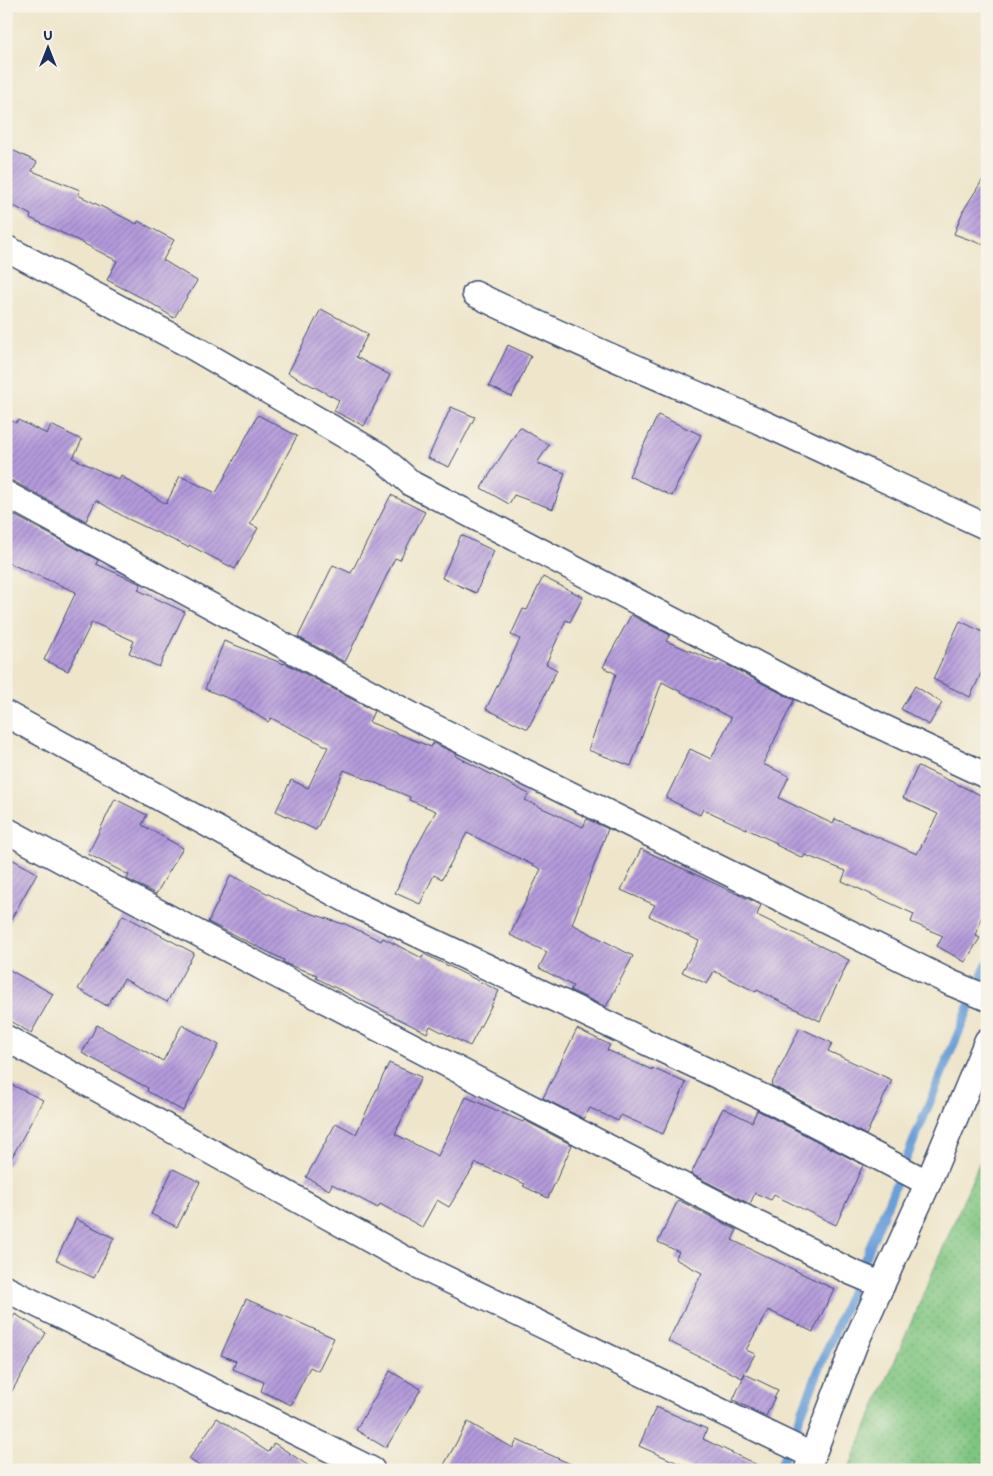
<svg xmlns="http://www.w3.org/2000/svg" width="993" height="1476" font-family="Itim,sans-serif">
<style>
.green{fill:url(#green-dots);stroke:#4d7a6f}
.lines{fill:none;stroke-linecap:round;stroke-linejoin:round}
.stream{stroke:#6b9fd7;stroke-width:9}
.building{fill:url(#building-hatch)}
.minor-casing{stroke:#3b4a6e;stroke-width:28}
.minor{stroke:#fff;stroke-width:25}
</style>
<defs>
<pattern id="green-dots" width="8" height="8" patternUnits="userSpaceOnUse" patternTransform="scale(1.25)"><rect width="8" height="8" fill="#7fc580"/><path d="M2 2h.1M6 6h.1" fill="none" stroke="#67a06c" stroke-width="1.8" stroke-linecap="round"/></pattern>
<pattern id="building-hatch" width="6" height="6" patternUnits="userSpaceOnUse" patternTransform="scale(1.25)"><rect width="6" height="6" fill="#b49adb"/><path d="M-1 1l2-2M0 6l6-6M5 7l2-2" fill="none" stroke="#927eb5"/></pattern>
</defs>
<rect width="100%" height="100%" fill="#f7f3e8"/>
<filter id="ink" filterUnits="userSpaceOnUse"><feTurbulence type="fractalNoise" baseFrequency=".02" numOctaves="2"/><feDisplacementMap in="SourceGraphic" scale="10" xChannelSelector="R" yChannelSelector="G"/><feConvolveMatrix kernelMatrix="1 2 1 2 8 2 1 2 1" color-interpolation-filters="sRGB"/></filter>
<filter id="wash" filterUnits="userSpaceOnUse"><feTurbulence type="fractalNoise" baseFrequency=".0096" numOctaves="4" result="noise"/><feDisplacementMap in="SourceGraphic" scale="20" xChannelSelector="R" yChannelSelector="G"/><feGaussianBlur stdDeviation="1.12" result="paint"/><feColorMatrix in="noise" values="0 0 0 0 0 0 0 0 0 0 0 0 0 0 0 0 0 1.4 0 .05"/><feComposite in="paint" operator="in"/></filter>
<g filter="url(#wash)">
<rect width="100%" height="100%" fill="#eee5ca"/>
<!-- green -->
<polygon class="green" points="987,1145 987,1470 848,1470"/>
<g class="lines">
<!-- stream -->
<polyline class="stream" points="779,1470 820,1367 987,964"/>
</g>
<g id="blocks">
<!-- building -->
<g class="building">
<polygon points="6,147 37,162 32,171 80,190 78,195 137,224 138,221 174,240 163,260 197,281 174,318 148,301 107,280 117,261 75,239 30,218 31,215 14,206 6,220"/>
<polygon points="987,173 987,246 954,234 963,211"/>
<polygon points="321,309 368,334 356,357 390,375 364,426 334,411 339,400 288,373"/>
<polygon points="508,345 531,356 512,397 489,386"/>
<polygon points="451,407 475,417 449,467 428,458"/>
<polygon points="258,415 297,436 250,524 258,528 235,569 189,545 188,547 126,518 96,500 86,521 13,481 6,480 6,418 16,423 18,420 47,434 51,425 82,440 73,458 119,480 121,476 166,504 180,476 216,493"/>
<polygon points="658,415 701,435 672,496 629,476"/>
<polygon points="520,427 549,445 537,463 565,473 553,509 514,495 509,504 481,488"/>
<polygon points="391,495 425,512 400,560 395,558 345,662 298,637 333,565 351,573"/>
<polygon points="6,511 98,560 96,564 141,584 138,590 185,612 159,667 129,653 134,641 92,622 68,671 44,660 76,592 6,562"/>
<polygon points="461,535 494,551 476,593 442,578"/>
<polygon points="543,577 583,597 570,622 566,620 546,664 557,670 528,729 486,709 520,639 511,635 523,609 527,610"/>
<polygon points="631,615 670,635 666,641 717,662 718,660 794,700 763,764 789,776 779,798 833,824 835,819 917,854 938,814 903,798 918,766 987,798 987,897 976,936 980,938 965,962 937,946 943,936 911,922 914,914 842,881 846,871 805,855 803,858 776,845 777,843 703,809 700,815 666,798 690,749 711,759 731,718 662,682 631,766 588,750 616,674 603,667"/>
<polygon points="960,621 987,634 987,661 970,697 933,679"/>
<polygon points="224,641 284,664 285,663 374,711 369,722 431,747 433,743 457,754 456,756 529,794 525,800 583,827 587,819 608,829 572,924 633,956 606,1007 570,990 573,986 539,968 547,952 510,935 541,869 467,833 442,879 434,875 420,904 395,893 414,852 436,811 409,800 410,797 344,770 316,830 276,811 291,780 308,788 328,747 271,718 268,722 235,701 205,689"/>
<polygon points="915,686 942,703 929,725 901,709"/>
<polygon points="115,799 147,815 142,825 183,848 156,894 127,879 129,875 88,854"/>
<polygon points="641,849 761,905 757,915 849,960 820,1021 757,990 756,992 714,971 707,984 682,972 699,941 649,916 655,905 621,890"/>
<polygon points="6,856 37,873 6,928"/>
<polygon points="231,875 298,909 343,924 343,923 381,941 383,938 422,958 424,954 499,991 470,1046 430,1026 427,1033 316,978 317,975 289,965 283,962 284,960 208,922"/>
<polygon points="123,915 194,953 167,1002 124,979 107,1006 78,989"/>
<polygon points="6,968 53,994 31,1033 6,1019"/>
<polygon points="97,1025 163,1061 182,1025 219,1045 183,1111 147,1091 148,1088 82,1053"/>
<polygon points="800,1028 832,1043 828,1051 892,1080 866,1135 771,1085"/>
<polygon points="577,1029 610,1045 607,1050 652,1070 652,1068 686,1083 663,1134 621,1115 618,1121 590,1108 584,1119 543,1098"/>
<polygon points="389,1063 421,1077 395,1134 438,1156 466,1097 523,1122 524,1120 572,1145 548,1198 523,1186 525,1184 476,1163 449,1207 437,1200 422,1227 380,1204 378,1208 332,1184 329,1190 306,1177 336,1123 356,1134"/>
<polygon points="6,1082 43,1100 6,1168"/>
<polygon points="723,1108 752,1122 757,1110 863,1165 836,1225 774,1195 771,1200 755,1193 750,1204 691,1174"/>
<polygon points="173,1169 200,1182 177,1227 151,1214"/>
<polygon points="678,1200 737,1230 732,1240 834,1289 813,1332 768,1310 746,1350 755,1354 742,1378 668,1341 702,1273 675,1259 679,1252 658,1242"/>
<polygon points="76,1219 114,1238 94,1278 56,1260"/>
<polygon points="246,1299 334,1338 318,1371 310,1367 291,1405 261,1391 264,1382 233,1369 236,1361 221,1355"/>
<polygon points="15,1314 46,1333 6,1401 6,1329"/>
<polygon points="390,1371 421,1389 386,1448 356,1430"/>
<polygon points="745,1374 778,1390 766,1416 733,1400"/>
<polygon points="656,1407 707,1429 703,1439 768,1470 694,1470 639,1446"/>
<polygon points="217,1418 268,1452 274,1443 315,1470 205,1470 189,1459"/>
<polygon points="468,1422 513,1448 517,1440 584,1470 441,1470"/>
</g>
</g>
</g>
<g filter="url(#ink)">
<use href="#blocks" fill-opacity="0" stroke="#3b4a6e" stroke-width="1"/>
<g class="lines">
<defs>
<g id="minor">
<polyline points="6,248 191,346 380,456 412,484 829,702 987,776"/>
<path d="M 475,294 C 561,336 648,373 736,411 C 821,448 903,489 987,527"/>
<polyline points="6,494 424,722 951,983 987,998"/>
<polyline points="6,714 356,905 771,1101 928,1183"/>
<path d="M 6,830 C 285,982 568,1127 851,1272 L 882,1285"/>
<polyline points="6,1038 403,1258 805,1452 812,1456"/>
<polyline points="6,1289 372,1470"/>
<polyline points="807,1470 854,1346 928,1183 987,1041"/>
</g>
</defs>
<!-- minor casing -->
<use href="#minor" class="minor-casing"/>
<!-- minor -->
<use href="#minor" class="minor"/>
</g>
</g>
<!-- margin -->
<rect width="993" height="1476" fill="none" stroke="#f7f3e8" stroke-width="25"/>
<!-- north arrow -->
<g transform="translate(48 48)" stroke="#f7f3e8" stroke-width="4" paint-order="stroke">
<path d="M0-4L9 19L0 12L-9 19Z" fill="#1b2f5e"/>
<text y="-8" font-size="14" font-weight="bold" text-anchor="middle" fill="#1b2f5e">U</text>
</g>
</svg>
